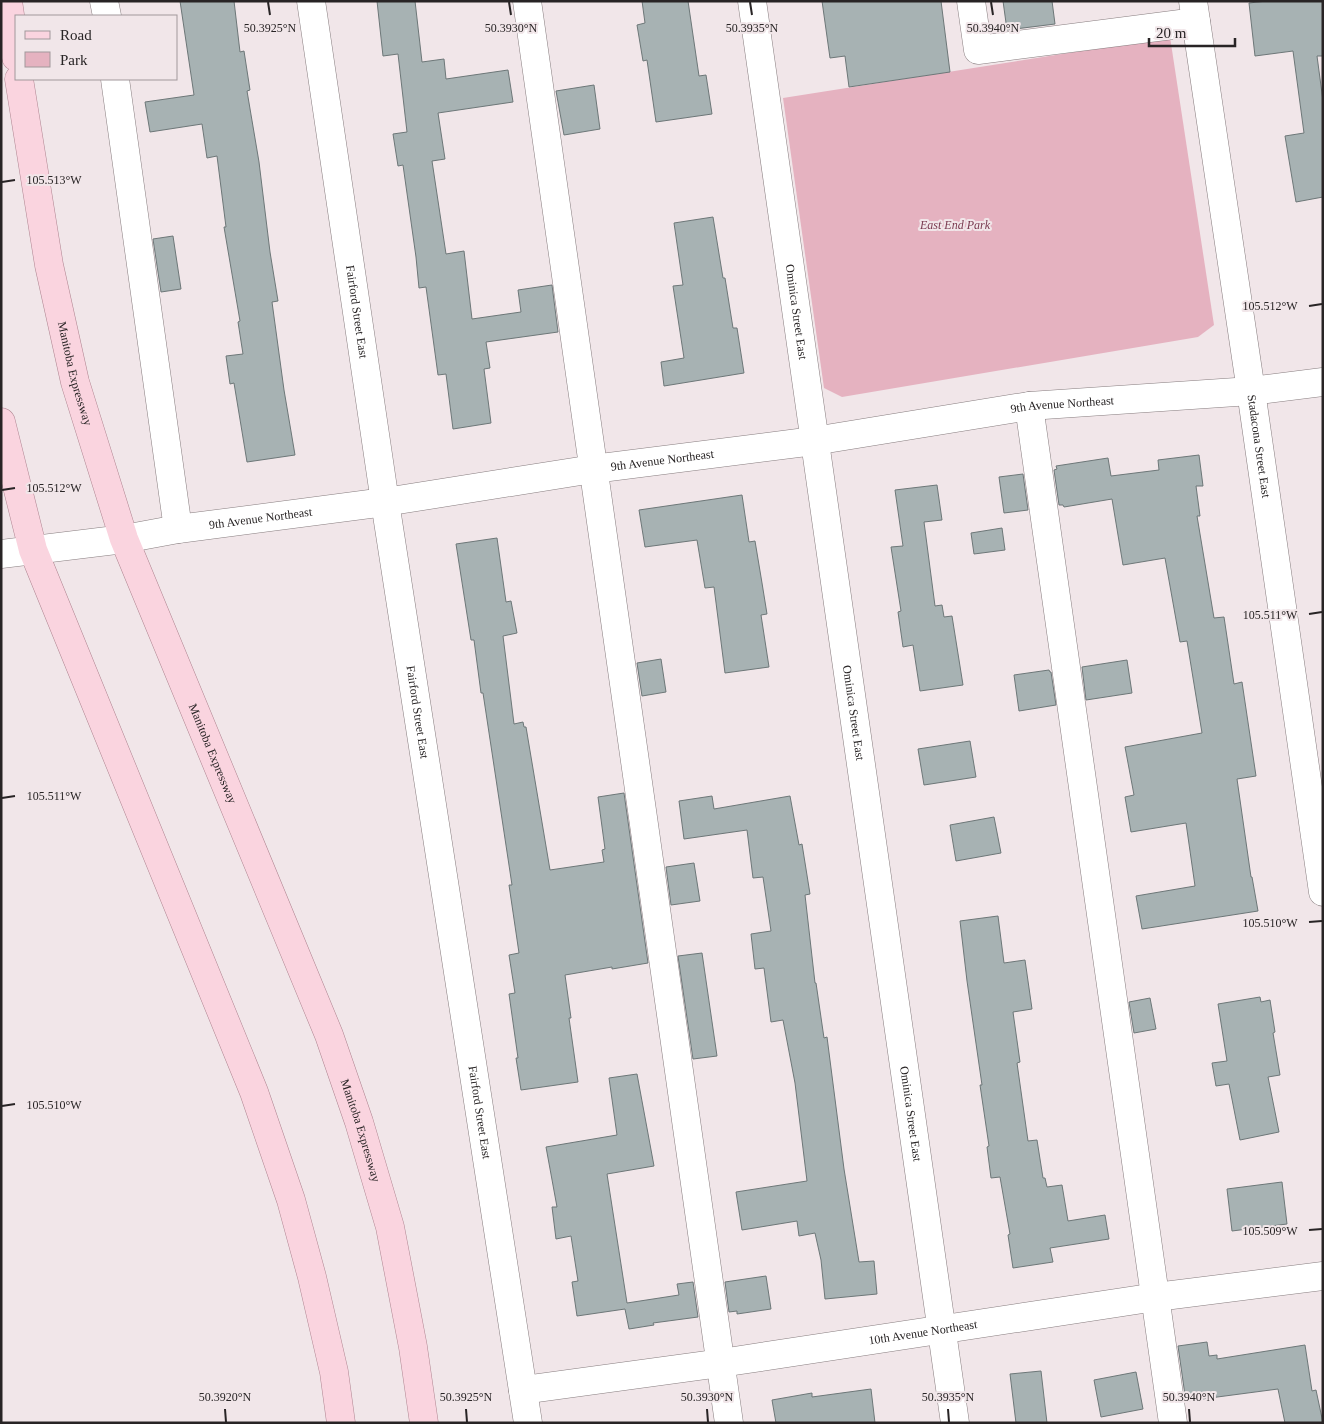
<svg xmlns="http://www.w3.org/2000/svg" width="1324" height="1424" font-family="Georgia,serif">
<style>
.green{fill:#e5b2c0}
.building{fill:#a7b2b3;stroke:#6d7778}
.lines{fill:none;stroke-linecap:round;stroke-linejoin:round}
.minor-casing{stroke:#877d7f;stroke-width:29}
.major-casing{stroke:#ae8490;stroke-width:29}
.minor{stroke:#fff;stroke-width:28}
.major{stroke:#fad4df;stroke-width:28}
.ticks{fill:none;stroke:#282425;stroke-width:2}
.labels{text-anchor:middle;stroke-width:4;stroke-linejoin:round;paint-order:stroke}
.park-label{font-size:12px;font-style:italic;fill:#7a3a50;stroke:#f1e6e9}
.street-label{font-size:12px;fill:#282425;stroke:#f1e6e9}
.ticks-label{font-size:12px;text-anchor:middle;fill:#282425;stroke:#f1e6e9;stroke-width:4;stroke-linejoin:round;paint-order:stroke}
</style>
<rect width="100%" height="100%" fill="#f1e6e9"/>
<!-- green -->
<polygon class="green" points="1170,37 1214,325 1198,337 842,397 824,388 783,98"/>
<!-- building -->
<g class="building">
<polygon points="180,1 234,1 240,52 244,51 250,90 247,91 259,162 270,252 278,301 272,302 284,390 295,455 247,462 234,383 230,384 226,356 243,354 238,322 240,321 224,227 226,227 217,156 207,158 202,124 150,132 145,102 194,95"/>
<polygon points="377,1 415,1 422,62 444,59 446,79 508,70 513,102 438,113 445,159 432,161 446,254 464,251 472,319 521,312 518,290 552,285 558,332 486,342 490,368 484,369 491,423 453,429 446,374 438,375 426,287 419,288 416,257 403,165 398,166 393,134 407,132 398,54 383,56"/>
<polygon points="642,1 688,1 699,76 706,75 712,114 656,122 647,60 643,61 637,25 645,23"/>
<polygon points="822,1 941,1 950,72 849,87 845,56 830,58"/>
<polygon points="1003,1 1052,1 1055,24 1007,30"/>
<polygon points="1267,1 1323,1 1323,56 1317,56 1323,101 1323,197 1296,202 1285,136 1304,133 1293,51 1255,56 1249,3"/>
<polygon points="594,85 600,129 564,135 556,91"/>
<polygon points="713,217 723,278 725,278 733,328 737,328 744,373 664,386 661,362 684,358 673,286 683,285 674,223"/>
<polygon points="173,236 181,289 161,292 153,239"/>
<polygon points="1199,455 1203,486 1196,486 1200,516 1197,516 1214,618 1224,617 1234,684 1242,682 1256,776 1237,779 1251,877 1252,877 1258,911 1142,929 1136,896 1195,886 1186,823 1131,832 1125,797 1134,795 1125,747 1202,733 1187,641 1180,642 1165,558 1123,565 1112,499 1064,507 1063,505 1059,505 1054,470 1057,469 1056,466 1108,458 1111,476 1159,470 1158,460"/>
<polygon points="1023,474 1028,510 1004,513 999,477"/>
<polygon points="937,485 942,520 924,522 935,606 942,605 944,617 952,616 963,685 920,691 913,645 903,647 898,612 901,611 891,547 903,546 895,490"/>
<polygon points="742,495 749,542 755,541 762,583 767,614 761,615 769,667 725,673 714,587 705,588 697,540 645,547 639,510"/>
<polygon points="1002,528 1005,550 974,554 971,533"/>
<polygon points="497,538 506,602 511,601 517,633 503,636 514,724 523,722 524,727 526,727 550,870 604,862 602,850 605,849 598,797 624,793 648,963 612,969 612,967 565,975 571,1018 569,1018 578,1082 521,1090 516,1058 518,1058 509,994 515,993 509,955 519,953 509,885 512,885 483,693 481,693 474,640 471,640 456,544"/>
<polygon points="661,659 666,692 642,696 637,663"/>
<polygon points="1127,660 1132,693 1086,700 1082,667"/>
<polygon points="1049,670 1050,672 1051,672 1056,705 1019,711 1014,675"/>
<polygon points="970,741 976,777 924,785 918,749"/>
<polygon points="712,796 714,809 790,796 799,845 802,844 810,894 805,895 815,983 816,983 824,1038 827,1037 844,1169 859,1262 874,1261 877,1294 825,1299 821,1260 815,1233 799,1236 797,1221 742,1230 736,1192 807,1181 795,1083 783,1020 771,1022 764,968 755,969 751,934 771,931 763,877 753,878 747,830 684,839 679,801"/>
<polygon points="994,817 1001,853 956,861 950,825"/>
<polygon points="694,863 700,901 671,905 666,867"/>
<polygon points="998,916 1004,963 1025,960 1032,1009 1013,1012 1020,1062 1017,1063 1028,1141 1037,1140 1043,1178 1045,1178 1047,1187 1062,1185 1068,1221 1105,1215 1109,1239 1050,1248 1053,1262 1013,1268 1008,1235 1010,1234 1000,1177 991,1178 987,1147 989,1146 980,1085 982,1085 967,981 960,921"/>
<polygon points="702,953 717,1056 693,1059 678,956"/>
<polygon points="1260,997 1261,1002 1270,1000 1275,1032 1273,1033 1280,1075 1268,1077 1279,1132 1240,1140 1229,1084 1216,1086 1212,1063 1227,1061 1218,1004"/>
<polygon points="1150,998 1156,1029 1134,1033 1129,1002"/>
<polygon points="637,1074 654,1166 607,1174 627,1303 679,1295 677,1284 693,1282 698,1317 653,1323 654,1325 629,1329 625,1309 577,1316 572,1282 578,1281 571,1236 556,1239 552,1207 557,1207 546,1147 617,1135 609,1078"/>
<polygon points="1282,1182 1287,1224 1232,1231 1227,1189"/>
<polygon points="766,1276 771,1309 737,1314 737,1311 729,1312 725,1282"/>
<polygon points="1207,1342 1209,1356 1217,1355 1217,1359 1305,1345 1312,1391 1316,1390 1323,1423 1285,1423 1278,1389 1187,1401 1187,1395 1185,1395 1178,1346"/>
<polygon points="1041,1371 1047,1423 1016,1423 1010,1374"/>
<polygon points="1136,1372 1143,1409 1101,1417 1094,1380"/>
<polygon points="871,1389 875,1423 776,1423 772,1400 812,1393 812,1397"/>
</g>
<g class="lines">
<defs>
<g id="minor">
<polyline points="104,1 107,16"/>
<path id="s1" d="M 311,1 L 385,502 L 528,1423"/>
<polyline points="527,1 729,1423"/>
<path id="s2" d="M 752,1 L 955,1423"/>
<polyline points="971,1 978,50 1196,22"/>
<path id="s3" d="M 1193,1 L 1251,391 L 1323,892"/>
<polyline points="115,79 178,529"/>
<polyline points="1029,406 1173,1423"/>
<path id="s4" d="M 1,554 L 124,539 L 178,529 L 385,502 L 593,469 L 814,441 L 1029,406 L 1251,391 L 1323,382"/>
<path id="s5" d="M 523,1390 L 721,1363 L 1156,1297 L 1323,1276"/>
</g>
<g id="major">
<polyline points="8,1 16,57"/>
<path id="s6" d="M 19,79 L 49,265 L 75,382 L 124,539 L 329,1035 L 359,1122 L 390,1227 L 413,1347 L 424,1423"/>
<polyline points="1,422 33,550 254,1092 291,1200 312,1277 334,1372 341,1423"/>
</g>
</defs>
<!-- minor casing -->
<use href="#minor" class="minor-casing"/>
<!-- major casing -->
<use href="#major" class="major-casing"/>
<!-- minor -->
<use href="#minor" class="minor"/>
<!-- major -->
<use href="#major" class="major"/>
</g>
<!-- ticks -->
<path class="ticks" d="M 268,2 L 270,15M 509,2 L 511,15M 750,2 L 752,15M 991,2 L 993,15M 2,182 L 15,180M 1309,306 L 1322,304M 2,490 L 15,488M 1309,614 L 1322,612M 2,798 L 15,796M 1309,922 L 1322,921M 2,1106 L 15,1104M 1309,1230 L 1322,1229M 225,1409 L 226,1422M 466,1409 L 467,1422M 707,1409 L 708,1422M 948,1409 L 949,1422M 1189,1409 L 1190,1422"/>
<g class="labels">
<!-- park labels -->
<g class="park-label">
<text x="955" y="229">East End Park</text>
</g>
<!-- street labels -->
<g class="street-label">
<text dy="4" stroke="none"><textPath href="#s2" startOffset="314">Ominica Street East</textPath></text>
<text dy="4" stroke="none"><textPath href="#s1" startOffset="314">Fairford Street East</textPath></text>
<text dy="4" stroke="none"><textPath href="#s6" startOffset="300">Manitoba Expressway</textPath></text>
<text dy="4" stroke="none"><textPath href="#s4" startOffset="1072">9th Avenue Northeast</textPath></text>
<text dy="4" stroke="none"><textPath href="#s3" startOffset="450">Stadacona Street East</textPath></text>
<text dy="4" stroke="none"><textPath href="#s4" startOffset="668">9th Avenue Northeast</textPath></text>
<text dy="4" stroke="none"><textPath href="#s4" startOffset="262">9th Avenue Northeast</textPath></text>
<text dy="4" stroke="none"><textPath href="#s1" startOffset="719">Fairford Street East</textPath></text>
<text dy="4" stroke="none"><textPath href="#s2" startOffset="719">Ominica Street East</textPath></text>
<text dy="4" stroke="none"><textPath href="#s6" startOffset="705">Manitoba Expressway</textPath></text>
<text dy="4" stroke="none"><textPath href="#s1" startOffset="1124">Fairford Street East</textPath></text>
<text dy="4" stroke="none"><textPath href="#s2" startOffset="1124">Ominica Street East</textPath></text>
<text dy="4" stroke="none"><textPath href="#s6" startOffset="1110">Manitoba Expressway</textPath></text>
<text dy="4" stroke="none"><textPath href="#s5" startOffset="404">10th Avenue Northeast</textPath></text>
</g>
</g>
<g class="ticks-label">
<text x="270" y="32">50.3925°N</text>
<text x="511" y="32">50.3930°N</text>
<text x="752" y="32">50.3935°N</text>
<text x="993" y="32">50.3940°N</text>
<text x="54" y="184">105.513°W</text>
<text x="1270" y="310">105.512°W</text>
<text x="54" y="492">105.512°W</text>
<text x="1270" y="619">105.511°W</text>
<text x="54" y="800">105.511°W</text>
<text x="1270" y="927">105.510°W</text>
<text x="54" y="1109">105.510°W</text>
<text x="1270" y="1235">105.509°W</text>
<text x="225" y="1401">50.3920°N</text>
<text x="466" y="1401">50.3925°N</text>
<text x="707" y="1401">50.3930°N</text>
<text x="948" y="1401">50.3935°N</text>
<text x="1189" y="1401">50.3940°N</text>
</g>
<!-- border -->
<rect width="1324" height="1424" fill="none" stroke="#282425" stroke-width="5"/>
<!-- legend -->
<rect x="15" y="15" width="162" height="65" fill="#f1e6e9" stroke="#a1989b"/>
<rect x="25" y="31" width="25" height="8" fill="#fad4df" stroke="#a1989b"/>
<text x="60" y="40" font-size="15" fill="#282425">Road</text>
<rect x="25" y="52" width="25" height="15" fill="#e5b2c0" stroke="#a1989b"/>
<text x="60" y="65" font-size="15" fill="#282425">Park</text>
<!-- scale -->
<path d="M1149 38v8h86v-8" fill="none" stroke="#282425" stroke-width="2.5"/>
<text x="1156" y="38" font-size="15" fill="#282425" stroke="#f1e6e9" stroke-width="4" paint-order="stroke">20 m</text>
</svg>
